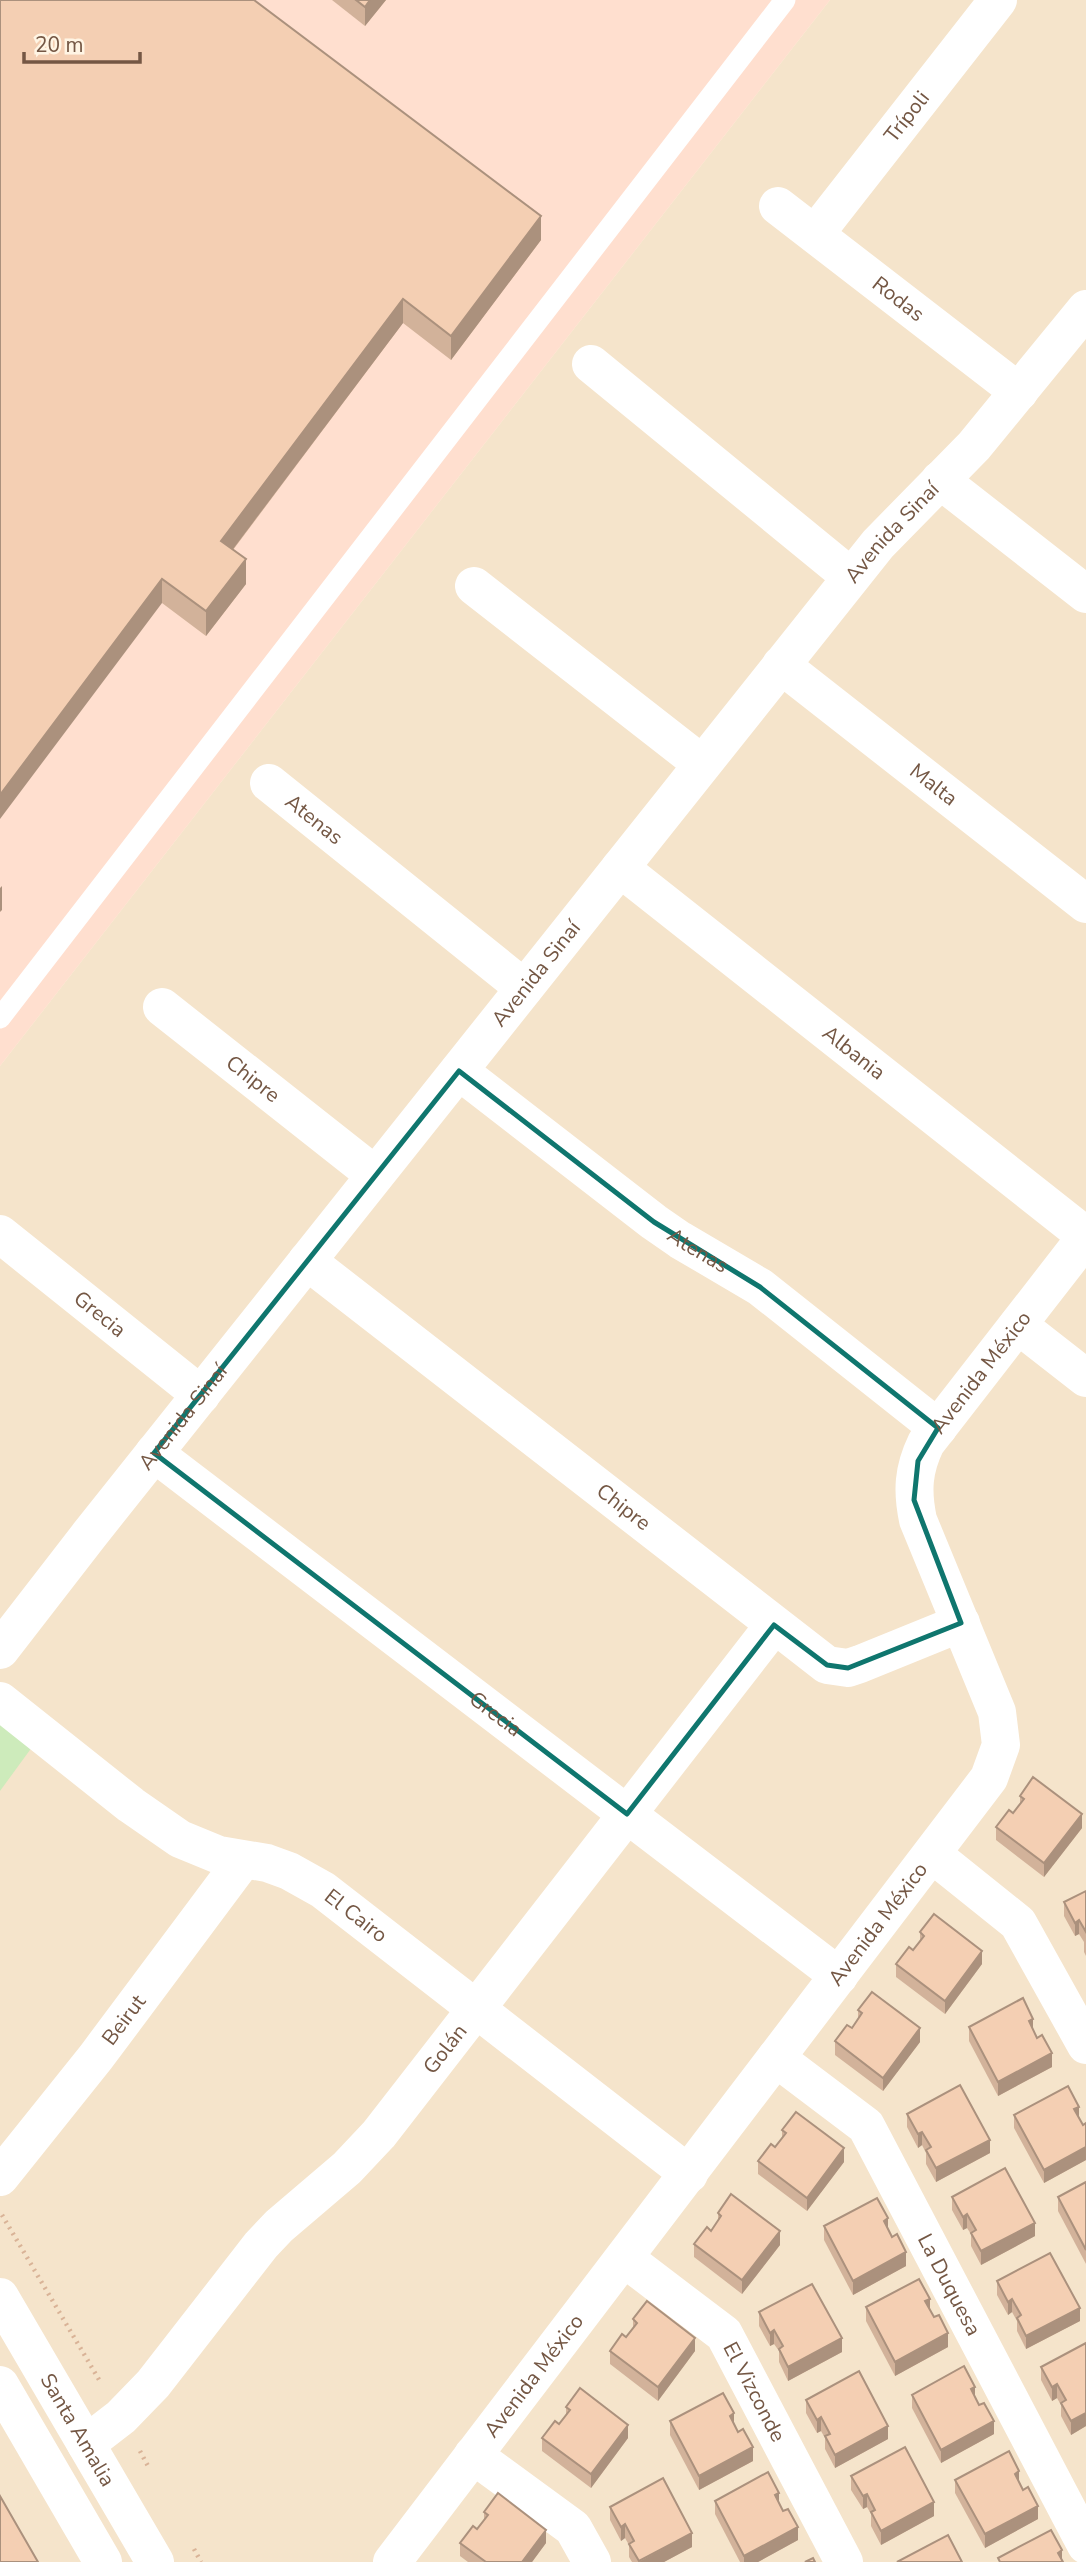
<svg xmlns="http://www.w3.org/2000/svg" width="1086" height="2562" font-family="'Nunito Sans',sans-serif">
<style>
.residential{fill:#f5e4cb}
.commercial{fill:#ffdfcf}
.green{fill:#cdebbb}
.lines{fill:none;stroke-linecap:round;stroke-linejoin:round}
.path{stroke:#d9b397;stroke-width:4.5;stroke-dasharray:2 5;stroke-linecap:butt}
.lane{stroke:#fff;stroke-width:21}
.street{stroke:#fff;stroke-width:38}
.secondary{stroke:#fff;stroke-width:38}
.wall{fill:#d2b29a}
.shaded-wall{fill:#ab917d}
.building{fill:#f4cfb3;stroke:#ab917d;stroke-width:2}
.marked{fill:none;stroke:#0f766e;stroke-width:5;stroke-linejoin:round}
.labels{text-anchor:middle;stroke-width:5;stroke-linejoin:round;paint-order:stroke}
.street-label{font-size:21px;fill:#745744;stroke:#fff5e4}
</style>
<rect width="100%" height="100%" fill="#fef2dd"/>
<!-- residential -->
<polygon class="residential" points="830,0 1086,0 1086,2562 0,2562 0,1066"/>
<!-- commercial -->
<polygon class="commercial" points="0,0 830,0 0,1066"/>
<!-- green -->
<polygon class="green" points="0,1716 38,1739 0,1791"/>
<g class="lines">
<!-- path -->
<g class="path">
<polyline points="2,2215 101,2383"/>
<polyline points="140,2451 149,2468"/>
<polyline points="194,2549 201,2562"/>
</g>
<!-- lane -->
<polyline class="lane" points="0,1018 785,0"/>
<!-- street -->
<g class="street">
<path id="s1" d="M 778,206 L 1019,392"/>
<path id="s2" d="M 815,234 L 998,0"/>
<polyline points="591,364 851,577"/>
<polyline points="940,480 1086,594"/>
<polyline points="474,586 702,764"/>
<path id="s3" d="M 781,665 L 1086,904"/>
<path id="s4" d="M 269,783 L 524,988"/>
<path id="s5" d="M 620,868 L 1086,1236"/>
<path id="s6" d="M 162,1007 L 375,1175"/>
<path id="s7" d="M 459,1071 L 654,1222 L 680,1240 L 760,1287 L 938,1428"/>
<path id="s8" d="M 0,1234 L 201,1395"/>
<path id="s9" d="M 307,1261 L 827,1665 L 848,1668 L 860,1664 L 961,1623"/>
<polyline points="1018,1325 1086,1378"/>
<path id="s10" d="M 154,1453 L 839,1976"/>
<path id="s11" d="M 0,1650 L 89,1535 L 878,544 L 974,446 L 1086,309"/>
<path id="s12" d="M 0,1701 L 131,1805 L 180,1839 L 219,1855 L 267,1863 L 289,1871 L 323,1890 L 689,2174"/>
<polyline points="932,1854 1018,1923 1086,2045"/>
<path id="s13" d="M 776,2058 L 866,2126 L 1086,2545"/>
<path id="s14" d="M 0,2177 L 96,2057 L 243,1860"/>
<path id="s15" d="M 624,2258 L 724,2334 L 844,2562"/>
<path id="s16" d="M 86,2444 L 121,2417 L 153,2384 L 261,2245 L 279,2226 L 347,2168 L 379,2134 L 774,1625"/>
<polyline points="473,2455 573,2528 592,2562"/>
</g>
<!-- secondary -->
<g class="secondary">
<path id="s17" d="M 0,2297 L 155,2562"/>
<polyline points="0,2385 103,2562"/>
<path id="s18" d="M 392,2562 L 989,1778 L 1001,1745 L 997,1712 L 918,1520 C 912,1491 913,1470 926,1443 L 1086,1237"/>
</g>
</g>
<!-- wall -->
<g class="wall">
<polygon points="0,0 541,240 451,360 403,323 233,550 246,584 206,636 162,603"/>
<polygon points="332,0 386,0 365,26"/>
<polygon points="1020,1796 1082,1828 1044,1877 996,1840 996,1827 1013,1813 1020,1804"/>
<polygon points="1086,1891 1086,1956 1084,1952 1084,1942 1079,1934 1075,1936 1064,1916 1064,1902"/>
<polygon points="920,1932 982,1964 945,2014 896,1977 896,1964 913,1950 920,1941"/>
<polygon points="858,2010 920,2042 883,2091 835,2055 835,2041 852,2028 858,2019"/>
<polygon points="969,2027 1033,2030 1052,2067 998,2096 969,2041"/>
<polygon points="907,2114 990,2153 936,2182 926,2164 926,2153 922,2145 918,2148 907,2127"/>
<polygon points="1014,2115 1079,2117 1083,2125 1086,2123 1086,2160 1044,2183 1014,2128"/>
<polygon points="782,2130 844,2162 807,2211 758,2174 758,2161 775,2147 782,2138"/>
<polygon points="1086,2182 1086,2264 1058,2211 1058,2197"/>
<polygon points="952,2197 1035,2236 981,2265 971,2246 971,2234 967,2228 963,2230 952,2210"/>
<polygon points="718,2213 780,2245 742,2294 694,2257 694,2244 711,2231 718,2221"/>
<polygon points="824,2226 906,2266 853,2295 824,2240"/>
<polygon points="997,2281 1080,2321 1026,2349 1017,2331 1017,2321 1012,2312 1008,2315 997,2295"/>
<polygon points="866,2307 930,2310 948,2347 895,2376 866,2321"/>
<polygon points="759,2312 842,2352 788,2381 779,2362 779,2351 774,2344 770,2346 759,2326"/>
<polygon points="633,2319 695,2351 658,2401 610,2364 610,2351 626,2337 633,2328"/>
<polygon points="1086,2343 1086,2426 1071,2435 1061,2416 1061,2405 1057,2398 1052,2401 1041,2380 1041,2367"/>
<polygon points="912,2395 975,2397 994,2434 941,2463 912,2408"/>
<polygon points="806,2400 888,2439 835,2468 825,2449 825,2438 821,2431 817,2433 806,2413"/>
<polygon points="566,2407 628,2438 591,2488 542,2451 542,2438 559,2424 566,2415"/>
<polygon points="670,2421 734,2424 753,2461 699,2490 670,2435"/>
<polygon points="851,2476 934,2516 881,2545 871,2526 871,2514 867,2507 863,2509 851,2490"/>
<polygon points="955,2480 1019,2483 1038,2519 985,2548 955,2493"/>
<polygon points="715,2501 779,2504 798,2540 758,2562 740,2562 715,2514"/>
<polygon points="610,2507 692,2547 664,2562 632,2562 629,2557 629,2545 625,2538 621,2541 610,2520"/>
<polygon points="484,2512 546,2543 532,2562 468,2562 460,2556 460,2543 477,2529 484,2520"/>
</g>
<!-- shaded-wall -->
<g class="shaded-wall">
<polygon points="370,0 386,0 365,26 365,7"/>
<polygon points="541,216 541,240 451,360 451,336"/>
<polygon points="403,299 403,323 221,565 221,541"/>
<polygon points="246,559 246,584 206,636 206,611"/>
<polygon points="162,579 162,603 0,819 0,795"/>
<polygon points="2,886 2,910 0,912 0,888"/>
<polygon points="1082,1814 1082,1828 1044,1877 1044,1863"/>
<polygon points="1079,1920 1079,1934 1075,1936 1075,1923"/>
<polygon points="982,1951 982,1964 945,2014 945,2001"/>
<polygon points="1033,2019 1033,2032 1029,2021"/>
<polygon points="920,2028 920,2042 883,2091 883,2078"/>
<polygon points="1052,2053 1052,2067 998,2096 998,2082"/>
<polygon points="1079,2107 1079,2120 1074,2109"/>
<polygon points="922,2132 922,2145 918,2148 918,2134"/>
<polygon points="990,2140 990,2153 936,2182 936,2168"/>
<polygon points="1086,2147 1086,2160 1044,2183 1044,2170"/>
<polygon points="844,2148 844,2162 807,2211 807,2198"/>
<polygon points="967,2214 967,2228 963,2230 963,2217"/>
<polygon points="888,2218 888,2231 884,2221"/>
<polygon points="1035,2223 1035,2236 981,2265 981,2251"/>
<polygon points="780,2231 780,2245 742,2294 742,2280"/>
<polygon points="906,2252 906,2266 853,2295 853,2281"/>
<polygon points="930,2299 930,2313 925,2301"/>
<polygon points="1012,2299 1012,2312 1008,2315 1008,2302"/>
<polygon points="1080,2308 1080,2321 1026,2349 1026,2336"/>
<polygon points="774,2330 774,2344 770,2346 770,2333"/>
<polygon points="948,2333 948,2347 895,2376 895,2362"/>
<polygon points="695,2338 695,2351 658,2401 658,2387"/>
<polygon points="842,2338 842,2352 788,2381 788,2367"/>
<polygon points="1057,2384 1057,2398 1052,2401 1052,2387"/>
<polygon points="975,2387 975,2400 971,2389"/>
<polygon points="734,2413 734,2426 730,2416"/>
<polygon points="1086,2413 1086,2426 1071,2435 1071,2421"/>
<polygon points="821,2417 821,2431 817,2433 817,2420"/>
<polygon points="994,2421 994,2434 941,2463 941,2450"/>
<polygon points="628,2425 628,2438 591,2488 591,2474"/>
<polygon points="888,2426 888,2439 835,2468 835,2455"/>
<polygon points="753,2447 753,2461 699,2490 699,2476"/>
<polygon points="1019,2471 1019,2485 1015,2474"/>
<polygon points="779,2493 779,2506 775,2495"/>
<polygon points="867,2494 867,2507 863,2509 863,2496"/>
<polygon points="934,2502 934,2516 881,2545 881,2531"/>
<polygon points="1038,2506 1038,2519 985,2548 985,2534"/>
<polygon points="625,2524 625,2538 621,2541 621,2527"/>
<polygon points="798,2527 798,2540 758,2562 744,2562 744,2556"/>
<polygon points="546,2530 546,2543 532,2562 522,2562"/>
<polygon points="692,2533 692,2547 664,2562 639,2562"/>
<polygon points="1062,2550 1062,2562 1058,2553"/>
</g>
<!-- building -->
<g class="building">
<polygon points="0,0 254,0 541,216 451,336 403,299 221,541 246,559 206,611 162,579 0,795"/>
<polygon points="356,0 370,0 365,7"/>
<polygon points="1033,1777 1082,1814 1044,1863 996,1827 1009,1810 1013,1813 1024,1799 1020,1796"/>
<polygon points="1086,1891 1086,1932 1079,1920 1075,1923 1064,1902"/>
<polygon points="934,1914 982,1951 945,2001 896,1964 909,1947 913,1950 924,1936 920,1932"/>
<polygon points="872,1992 920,2028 883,2078 835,2041 847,2025 852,2028 862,2013 858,2010"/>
<polygon points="1023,1998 1033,2019 1029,2021 1037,2038 1042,2035 1052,2053 998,2082 969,2027"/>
<polygon points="960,2085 990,2140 936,2168 926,2150 931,2147 922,2132 918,2134 907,2114"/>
<polygon points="1068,2086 1079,2107 1074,2109 1083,2125 1086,2123 1086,2147 1044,2170 1014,2115"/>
<polygon points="796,2112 844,2148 807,2198 758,2161 771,2144 775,2147 786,2133 782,2130"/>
<polygon points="1005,2168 1035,2223 981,2251 971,2233 976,2230 967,2214 963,2217 952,2197"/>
<polygon points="1086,2182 1086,2250 1058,2197"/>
<polygon points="731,2194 780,2231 742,2280 694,2244 707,2227 711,2231 721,2216 718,2213"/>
<polygon points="877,2198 888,2218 884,2221 892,2237 897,2234 906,2252 853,2281 824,2226"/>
<polygon points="1050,2253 1080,2308 1026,2336 1017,2318 1021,2315 1012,2299 1008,2302 997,2281"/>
<polygon points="919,2279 930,2299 925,2301 934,2317 939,2315 948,2333 895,2362 866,2307"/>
<polygon points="812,2284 842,2338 788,2367 779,2349 783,2346 774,2330 770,2333 759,2312"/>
<polygon points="647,2301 695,2338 658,2387 610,2351 622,2334 626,2337 637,2323 633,2319"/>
<polygon points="1086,2343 1086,2413 1071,2421 1061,2403 1066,2400 1057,2384 1052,2387 1041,2367"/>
<polygon points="964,2366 975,2387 971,2389 979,2405 984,2403 994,2421 941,2450 912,2395"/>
<polygon points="859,2371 888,2426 835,2455 825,2436 830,2434 821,2417 817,2420 806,2400"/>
<polygon points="580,2388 628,2425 591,2474 542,2438 555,2421 559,2424 570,2410 566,2407"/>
<polygon points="723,2393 734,2413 730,2416 738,2432 743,2429 753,2447 699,2476 670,2421"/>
<polygon points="905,2447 934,2502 881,2531 871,2512 875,2510 867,2494 863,2496 851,2476"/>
<polygon points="1009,2451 1019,2471 1015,2474 1023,2490 1028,2487 1038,2506 985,2534 955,2480"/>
<polygon points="768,2472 779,2493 775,2495 783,2511 788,2509 798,2527 744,2556 715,2501"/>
<polygon points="663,2478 692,2533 639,2561 629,2544 634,2541 625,2524 621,2527 610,2507"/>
<polygon points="498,2493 546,2530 522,2562 486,2562 460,2543 473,2526 477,2529 488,2515 484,2512"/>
<polygon points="0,2496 38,2562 0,2562"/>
<polygon points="1051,2530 1062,2550 1058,2553 1063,2562 1000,2562 998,2558"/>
<polygon points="948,2535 962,2562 897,2562"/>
<polygon points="813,2558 815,2562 805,2562"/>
</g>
<!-- marked area -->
<path class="marked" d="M 459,1071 L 654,1222 L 760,1287 L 938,1428 L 918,1461 L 914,1500 L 961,1623 L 848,1668 L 827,1665 L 774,1625 L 627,1814 L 154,1453 Z"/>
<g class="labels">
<!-- street labels -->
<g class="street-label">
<text dy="7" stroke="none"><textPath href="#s2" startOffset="149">Trípoli</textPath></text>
<text dy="7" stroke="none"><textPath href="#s1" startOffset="152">Rodas</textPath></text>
<text dy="7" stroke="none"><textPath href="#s11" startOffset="1430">Avenida Sinaí</textPath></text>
<text dy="7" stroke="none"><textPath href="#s3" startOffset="194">Malta</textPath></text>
<text dy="7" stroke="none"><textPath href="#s4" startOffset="58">Atenas</textPath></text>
<text dy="7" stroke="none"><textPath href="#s11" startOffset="863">Avenida Sinaí</textPath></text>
<text dy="7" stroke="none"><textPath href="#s5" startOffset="298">Albania</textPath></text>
<text dy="7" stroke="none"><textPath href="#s6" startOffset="116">Chipre</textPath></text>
<text dy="7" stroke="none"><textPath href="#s7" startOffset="299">Atenas</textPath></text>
<text dy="7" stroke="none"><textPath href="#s8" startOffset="128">Grecia</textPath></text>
<text dy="7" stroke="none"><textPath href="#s18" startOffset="1430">Avenida México</textPath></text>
<text dy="7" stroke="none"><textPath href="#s11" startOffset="296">Avenida Sinaí</textPath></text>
<text dy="7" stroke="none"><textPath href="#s9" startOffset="401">Chipre</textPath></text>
<text dy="7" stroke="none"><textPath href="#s10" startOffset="430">Grecia</textPath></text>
<text dy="7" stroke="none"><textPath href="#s12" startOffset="422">El Cairo</textPath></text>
<text dy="7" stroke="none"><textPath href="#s18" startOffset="802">Avenida México</textPath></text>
<text dy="7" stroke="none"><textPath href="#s14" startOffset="200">Beirut</textPath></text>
<text dy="7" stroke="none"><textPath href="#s16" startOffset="536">Golán</textPath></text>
<text dy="7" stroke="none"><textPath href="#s13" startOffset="292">La Duquesa</textPath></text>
<text dy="7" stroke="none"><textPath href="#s18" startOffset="234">Avenida México</textPath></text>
<text dy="7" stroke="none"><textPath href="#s15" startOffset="191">El Vizconde</textPath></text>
<text dy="7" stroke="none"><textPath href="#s17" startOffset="154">Santa Amalia</textPath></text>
</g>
</g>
<!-- scale -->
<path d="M24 52v10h116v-10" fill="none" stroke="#745744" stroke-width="3.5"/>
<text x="35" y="52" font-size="21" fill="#745744" stroke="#fff5e4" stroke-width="5" paint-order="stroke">20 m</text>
</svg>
